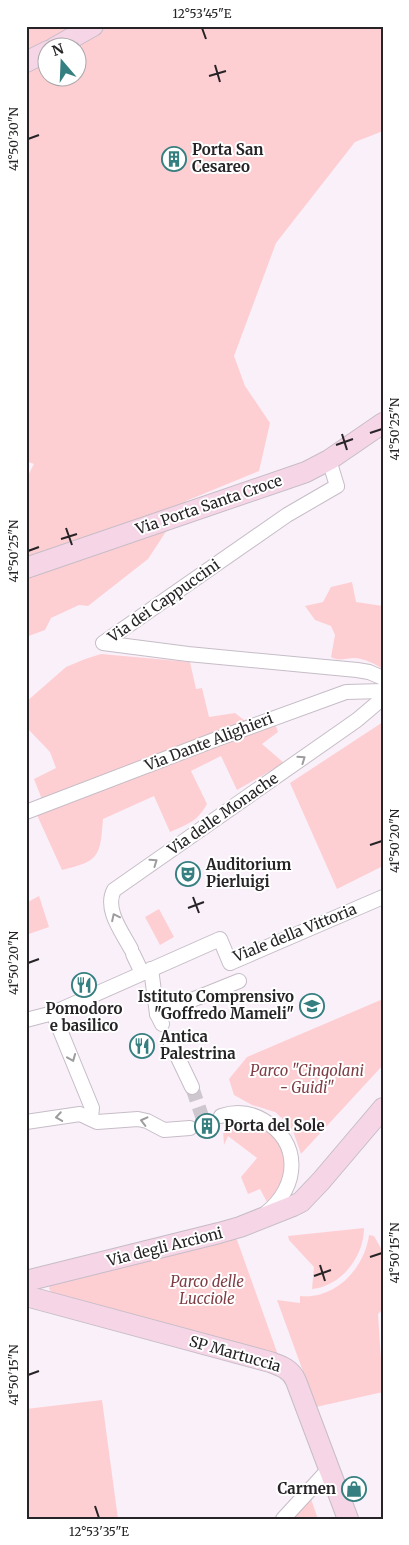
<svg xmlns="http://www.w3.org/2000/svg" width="409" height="1545" font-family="Merriweather,serif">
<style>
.green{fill:#fecfd2;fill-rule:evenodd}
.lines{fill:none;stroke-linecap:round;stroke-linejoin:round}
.street-tunnel{stroke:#cfc7d0;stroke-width:14;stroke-dasharray:14 7;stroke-linecap:butt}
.street-casing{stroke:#c6bdc7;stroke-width:16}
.secondary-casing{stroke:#c6bdc7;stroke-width:22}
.street{stroke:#fff;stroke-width:14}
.secondary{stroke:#f6d5e7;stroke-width:20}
.oneway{stroke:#9e9c9e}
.ticks{fill:none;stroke:#272427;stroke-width:2}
.labels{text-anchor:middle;stroke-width:4;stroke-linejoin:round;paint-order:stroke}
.poi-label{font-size:15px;font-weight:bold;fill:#272427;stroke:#fff;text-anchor:start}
.street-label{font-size:15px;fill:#272427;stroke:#fff}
.park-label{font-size:15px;font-style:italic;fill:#7f3e45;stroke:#fff}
.neatline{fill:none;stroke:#272427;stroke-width:2}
.ticks-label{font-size:12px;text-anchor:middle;fill:#272427}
</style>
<rect width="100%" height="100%" fill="#f9f0fa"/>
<!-- green -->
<g class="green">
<path d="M 26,26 L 383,26 L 383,131 L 355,142 L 276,243 L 234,356 L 245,386 L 270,423 L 259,471 L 186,501 L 148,559 L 88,606 L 79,605 L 51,618 L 45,630 L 26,637 L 26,479 L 34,464 L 26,461 ZM 48,48 L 78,48 L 78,78 L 48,78 Z"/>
<path d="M 352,582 L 356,602 L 383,606 L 383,669 C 375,664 365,659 355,658 C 345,658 340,662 331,657 L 335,635 L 331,626 L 315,620 L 305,606 L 323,602 L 331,587 Z"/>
<path d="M 101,654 L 190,662 L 196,689 L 202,688 L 209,717 L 235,713 L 244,720 L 272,715 L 278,732 L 262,744 L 284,763 L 237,790 L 221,756 L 191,771 L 207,804 C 197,822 188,824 170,832 L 154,796 L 103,819 C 100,856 100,861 62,870 L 37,815 L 41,797 L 34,779 L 56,768 L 50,752 L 29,730 L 26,702 L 66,667 L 85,659 Z"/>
<polygon points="383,722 383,866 337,889 290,783"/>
<polygon points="39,896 49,927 26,935 26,903"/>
<polygon points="159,909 174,937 160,945 145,917"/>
<polygon points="383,999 383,1065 301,1154 293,1131 285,1121 275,1112 252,1105 234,1095 229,1079 247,1057"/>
<path d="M 246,1119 C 273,1127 295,1154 281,1183 C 278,1191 272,1196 267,1202 L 260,1189 L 248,1194 L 241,1177 L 257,1158 L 228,1136 L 224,1145 L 223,1130 L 233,1127 L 233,1122 Z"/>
<path d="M 364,1228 C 364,1256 342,1286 312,1289 L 314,1267 L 289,1240 L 288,1236 Z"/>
<path d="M 369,1235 L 374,1236 L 383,1252 L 383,1309 L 378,1314 L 383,1392 L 316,1407 L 277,1300 L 300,1303 L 300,1296 C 335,1300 365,1268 369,1235 Z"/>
<polygon points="236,1237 278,1355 56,1298 49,1289 50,1283"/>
<polygon points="102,1400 118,1519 26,1519 26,1409"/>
<polygon points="310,1496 318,1519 290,1519"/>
</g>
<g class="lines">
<!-- street-tunnel -->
<polyline class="street-tunnel" points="192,1087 208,1134"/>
<defs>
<g id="street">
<polyline points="329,460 337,486 287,515 103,643 188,654 357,670 369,672 383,678"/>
<polyline points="26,812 214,740 346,692 383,691"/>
<path d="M 131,949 C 122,932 104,909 114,890 L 357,720 L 383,698"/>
<polyline points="133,954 142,973"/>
<polyline points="151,969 157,1014 162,1024"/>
<polyline points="53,1013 92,1108 91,1118"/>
<polyline points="157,1014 239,981"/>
<polyline points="26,1020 53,1013 220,939 230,963 383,897"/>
<polyline points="170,1041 192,1087"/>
<path d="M 221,1116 C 235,1111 249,1112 263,1120 C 302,1142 299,1187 266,1213"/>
<polyline points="26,1122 80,1114 97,1122 138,1119 147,1121 164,1130 190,1128"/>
<polyline points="283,1519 329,1469"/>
</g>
<g id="secondary">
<polyline points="54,48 93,26"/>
<polyline points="26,62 48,51"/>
<polyline points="26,568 306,472 329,460 383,423"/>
<polyline points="26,1281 219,1233 240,1227 293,1206 301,1202 321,1181 383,1108"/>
<path d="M 26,1296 L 270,1362 C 281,1366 291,1369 296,1381 L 348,1519"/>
</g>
</defs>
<!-- street casing -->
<use href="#street" class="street-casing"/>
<!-- secondary casing -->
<use href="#secondary" class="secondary-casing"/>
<!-- street -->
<use href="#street" class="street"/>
<!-- secondary -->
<use href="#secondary" class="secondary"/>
</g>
<!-- one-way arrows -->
<defs><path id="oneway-chevron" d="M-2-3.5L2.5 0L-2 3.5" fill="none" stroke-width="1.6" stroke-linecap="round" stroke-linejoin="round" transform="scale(1.25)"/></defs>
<g class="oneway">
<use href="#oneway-chevron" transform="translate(302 759) rotate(-35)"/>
<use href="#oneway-chevron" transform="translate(154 862) rotate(-35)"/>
<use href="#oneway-chevron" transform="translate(115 917) rotate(-116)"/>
<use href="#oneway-chevron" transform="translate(72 1058) rotate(68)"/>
<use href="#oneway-chevron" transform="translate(59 1117) rotate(171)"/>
<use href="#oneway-chevron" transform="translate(144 1121) rotate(-166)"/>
</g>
<!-- ticks -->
<path class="ticks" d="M 202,28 L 206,39M 215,65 L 220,82M 209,76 L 226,71M 28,139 L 39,135M 370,433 L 382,429M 342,434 L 347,450M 336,445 L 353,439M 66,528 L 72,545M 61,539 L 77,534M 28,551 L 39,547M 370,845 L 382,841M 193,897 L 199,913M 188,908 L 204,902M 28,963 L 39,959M 370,1257 L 382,1253M 320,1265 L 325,1281M 314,1276 L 331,1270M 28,1375 L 39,1371M 95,1506 L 99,1518"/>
<!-- icons -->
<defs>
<symbol id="building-ring" viewBox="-11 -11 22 22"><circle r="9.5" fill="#fff" stroke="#367f80" stroke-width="1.5"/><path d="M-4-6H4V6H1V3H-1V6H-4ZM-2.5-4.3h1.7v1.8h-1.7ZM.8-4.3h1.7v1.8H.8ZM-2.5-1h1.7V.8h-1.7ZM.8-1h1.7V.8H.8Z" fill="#367f80"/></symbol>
<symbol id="theatre-ring" viewBox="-11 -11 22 22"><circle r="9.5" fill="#fff" stroke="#367f80" stroke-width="1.5"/><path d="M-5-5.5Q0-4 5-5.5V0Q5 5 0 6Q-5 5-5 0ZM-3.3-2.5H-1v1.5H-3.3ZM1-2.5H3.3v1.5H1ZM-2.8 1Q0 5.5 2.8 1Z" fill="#367f80"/></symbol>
<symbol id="restaurant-ring" viewBox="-11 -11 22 22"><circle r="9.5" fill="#fff" stroke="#367f80" stroke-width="1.5"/><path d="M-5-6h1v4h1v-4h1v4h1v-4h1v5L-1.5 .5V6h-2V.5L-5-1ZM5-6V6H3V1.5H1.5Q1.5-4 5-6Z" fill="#367f80"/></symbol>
<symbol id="school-ring" viewBox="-11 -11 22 22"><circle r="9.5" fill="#fff" stroke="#367f80" stroke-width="1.5"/><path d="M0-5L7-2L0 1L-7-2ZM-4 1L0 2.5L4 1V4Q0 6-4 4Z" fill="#367f80"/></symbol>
<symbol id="shop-ring" viewBox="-11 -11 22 22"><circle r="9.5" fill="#fff" stroke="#367f80" stroke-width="1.5"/><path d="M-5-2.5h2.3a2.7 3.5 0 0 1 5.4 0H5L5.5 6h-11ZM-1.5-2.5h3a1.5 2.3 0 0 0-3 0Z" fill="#367f80"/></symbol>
</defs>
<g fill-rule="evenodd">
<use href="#building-ring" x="160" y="145" width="28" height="28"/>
<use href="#theatre-ring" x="174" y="860" width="28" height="28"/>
<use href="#restaurant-ring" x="70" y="971" width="28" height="28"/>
<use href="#school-ring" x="298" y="992" width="28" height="28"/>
<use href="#restaurant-ring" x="128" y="1032" width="28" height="28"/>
<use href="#building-ring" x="193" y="1112" width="28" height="28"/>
<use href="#shop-ring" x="340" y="1475" width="28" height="28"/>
</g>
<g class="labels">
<!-- poi labels -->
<g class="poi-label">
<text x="192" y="155">Porta San<tspan x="192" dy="17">Cesareo</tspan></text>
<text x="206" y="870">Auditorium<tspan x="206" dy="17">Pierluigi</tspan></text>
<text x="294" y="1002" text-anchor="end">Istituto Comprensivo<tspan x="294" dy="17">"Goffredo Mameli"</tspan></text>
<text x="84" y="1014" text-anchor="middle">Pomodoro<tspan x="84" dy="17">e basilico</tspan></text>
<text x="160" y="1042">Antica<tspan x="160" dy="17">Palestrina</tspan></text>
<text x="224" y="1131">Porta del Sole</text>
<text x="336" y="1494" text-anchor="end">Carmen</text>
</g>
<!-- street labels -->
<g class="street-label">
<text transform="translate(209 505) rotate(-19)" y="5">Via Porta Santa Croce</text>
<text transform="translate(164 601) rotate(-35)" y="5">Via dei Cappuccini</text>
<text transform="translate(209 742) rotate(-21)" y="5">Via Dante Alighieri</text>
<text transform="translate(223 814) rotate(-35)" y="5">Via delle Monache</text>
<text transform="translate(295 933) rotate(-22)" y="5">Viale della Vittoria</text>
<text transform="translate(165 1247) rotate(-14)" y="5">Via degli Arcioni</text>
<text transform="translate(235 1354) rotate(16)" y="5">SP Martuccia</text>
</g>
<!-- park labels -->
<g class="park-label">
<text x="307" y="1076">Parco "Cingolani<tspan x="307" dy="17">- Guidi"</tspan></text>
<text x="207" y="1287">Parco delle<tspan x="207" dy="17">Lucciole</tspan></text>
</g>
</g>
<!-- border -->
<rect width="409" height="1545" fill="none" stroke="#ffffff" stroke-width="55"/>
<!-- north arrow -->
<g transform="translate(62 62) rotate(341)"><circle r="24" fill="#ffffff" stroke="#a9a7a9"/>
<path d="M0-4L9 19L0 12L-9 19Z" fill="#367f80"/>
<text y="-8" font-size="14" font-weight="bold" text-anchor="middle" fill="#272427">N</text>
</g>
<rect x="28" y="28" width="354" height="1490" class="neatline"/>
<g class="ticks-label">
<text x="202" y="18">12°53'45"E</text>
<text transform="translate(14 139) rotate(-90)" y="4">41°50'30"N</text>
<text transform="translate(395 429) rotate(-90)" y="4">41°50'25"N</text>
<text transform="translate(14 551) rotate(-90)" y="4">41°50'25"N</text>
<text transform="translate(395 841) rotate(-90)" y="4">41°50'20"N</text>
<text transform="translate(14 963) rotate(-90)" y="4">41°50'20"N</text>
<text transform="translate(395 1253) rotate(-90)" y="4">41°50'15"N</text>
<text transform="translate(14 1375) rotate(-90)" y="4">41°50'15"N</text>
<text x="99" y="1536">12°53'35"E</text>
</g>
</svg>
